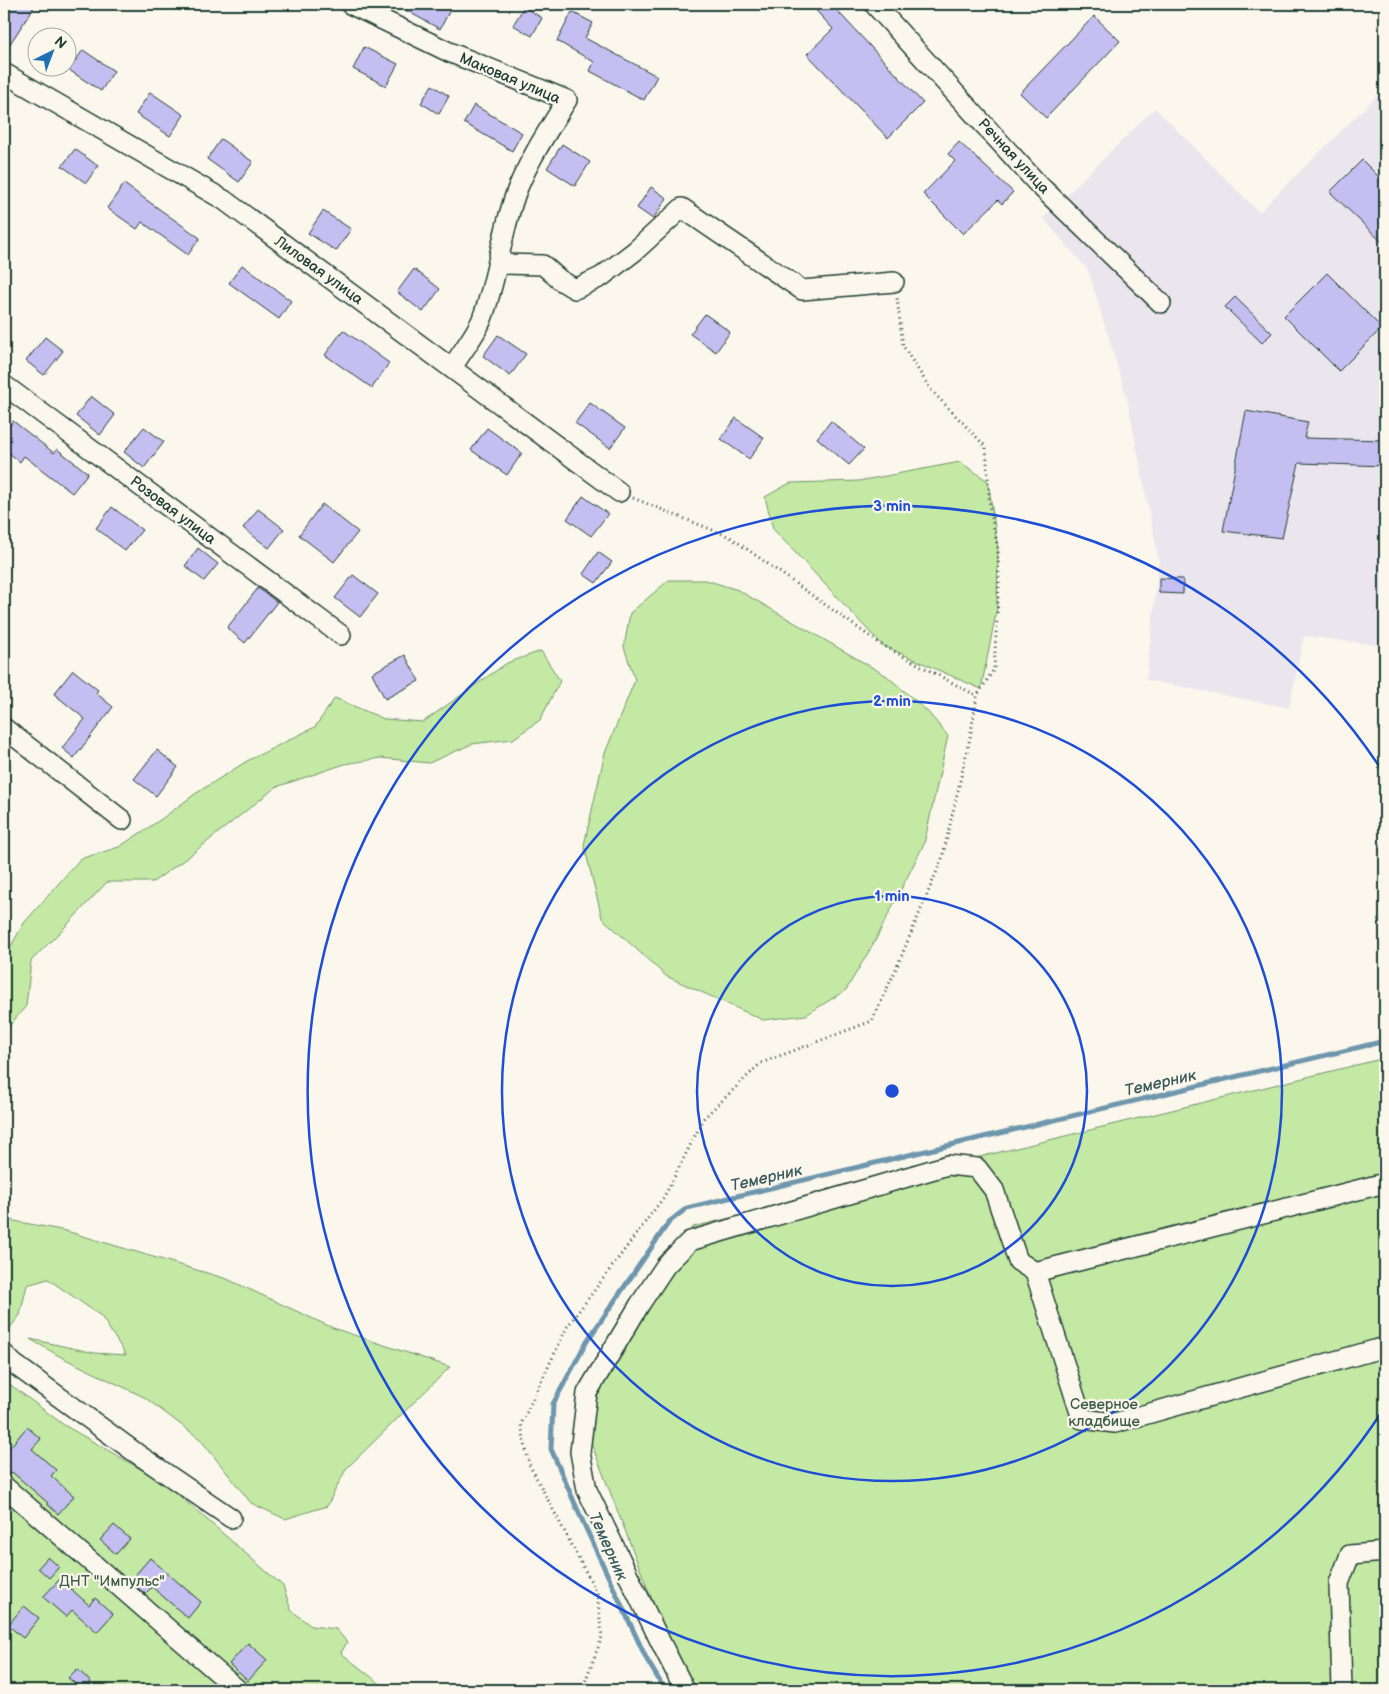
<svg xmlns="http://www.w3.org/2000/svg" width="1389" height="1694" font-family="'Balsamiq Sans',sans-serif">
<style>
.built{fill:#ebe6ed}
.green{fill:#c4e9a4;stroke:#72936c}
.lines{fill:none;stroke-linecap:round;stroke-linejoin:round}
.stream{stroke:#6e96ad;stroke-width:5}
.building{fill:#c5bef0;stroke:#1f3d34}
.minor-casing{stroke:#1f3d34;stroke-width:22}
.path{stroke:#1f3d34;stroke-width:3;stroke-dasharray:1 4;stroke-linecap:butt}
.minor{stroke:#fbf7ec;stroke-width:19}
.ring{fill:none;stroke:#1d4ed8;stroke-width:2.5}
.labels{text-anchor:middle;stroke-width:4.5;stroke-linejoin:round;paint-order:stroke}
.street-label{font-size:15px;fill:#1f3d34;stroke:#fbf7ec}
.park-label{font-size:15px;fill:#405f4a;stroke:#fbf7ec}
.water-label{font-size:16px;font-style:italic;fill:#395b5c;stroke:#fbf7ec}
.centre{fill:#1d4ed8;stroke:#fbf7ec;stroke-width:2.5}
.ring-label{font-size:15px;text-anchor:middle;font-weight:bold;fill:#1d4ed8;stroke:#fbf7ec;stroke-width:4.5;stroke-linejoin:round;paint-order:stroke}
</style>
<rect width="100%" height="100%" fill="#fbf7ec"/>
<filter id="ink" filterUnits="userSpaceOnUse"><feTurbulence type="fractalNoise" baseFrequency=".02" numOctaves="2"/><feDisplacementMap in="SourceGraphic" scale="10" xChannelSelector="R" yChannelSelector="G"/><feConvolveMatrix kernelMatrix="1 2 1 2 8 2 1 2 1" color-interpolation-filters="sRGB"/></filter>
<g filter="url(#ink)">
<!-- built -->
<polygon class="built" points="1385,88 1385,646 1304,636 1289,708 1146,680 1159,562 1127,398 1088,270 1043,218 1155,108 1259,212"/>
<!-- green -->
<g class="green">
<polygon points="960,462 988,481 998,549 997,608 981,689 882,645 773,529 765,497 790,483 859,481"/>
<polygon points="669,580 706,580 738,590 887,676 927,711 948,736 924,844 875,941 846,990 806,1015 763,1020 666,976 602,918 584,845 605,753 635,680 624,647 630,613"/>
<polygon points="541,651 560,681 540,720 513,739 472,744 429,763 381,758 345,764 276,787 188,857 153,882 107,882 67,925 31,961 26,1006 4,1032 4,958 24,923 80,859 119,847 160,820 195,794 247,761 315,727 335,698 384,719 423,722 507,663"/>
<polygon points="1385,1058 1385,1690 687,1690 583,1422 693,1227"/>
<polygon points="4,1219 66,1231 227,1279 333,1328 450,1367 346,1469 327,1506 285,1519 251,1503 200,1439 144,1397 61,1357 30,1339 95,1353 126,1355 101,1316 48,1279 27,1285 20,1315 9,1329 4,1325"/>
<polygon points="4,1380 64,1425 165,1483 283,1586 291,1610 311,1626 336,1629 347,1642 341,1653 388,1690 4,1690"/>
</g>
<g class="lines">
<!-- stream -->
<polyline class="stream" points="665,1690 647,1660 583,1522 551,1449 553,1404 587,1341 669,1222 687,1208 1385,1041"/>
</g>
<!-- building -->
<g class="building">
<polygon points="4,4 36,4 4,53"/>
<polygon points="394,4 438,4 450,10 440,29"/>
<polygon points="810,4 831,4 923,103 888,138 807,54 833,29"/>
<polygon points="524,7 542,18 532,36 513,25"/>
<polygon points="572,12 593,23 585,38 657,76 644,100 590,71 594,62 557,41"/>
<polygon points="1094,16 1120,41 1046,118 1020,93"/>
<polygon points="364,47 398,64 386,86 353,69"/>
<polygon points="83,50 114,71 101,91 69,70"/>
<polygon points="432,85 449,96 439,114 421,103"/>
<polygon points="150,92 184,115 170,136 136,114"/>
<polygon points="474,105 522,133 512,151 464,123"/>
<polygon points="221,139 253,162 239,182 207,159"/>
<polygon points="959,142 1013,192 1002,204 998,200 963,234 923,194 955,161 948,154"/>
<polygon points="562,144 590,162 575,186 547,168"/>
<polygon points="75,149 98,166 86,183 62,166"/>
<polygon points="1362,160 1385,183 1385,245 1330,192"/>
<polygon points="124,184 200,238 188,255 142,222 137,229 107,208"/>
<polygon points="651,187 667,198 653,219 637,208"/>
<polygon points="323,211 351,229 336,251 308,233"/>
<polygon points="242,265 291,301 279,319 229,283"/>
<polygon points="414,269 440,289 423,312 397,292"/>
<polygon points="1327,273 1382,328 1339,371 1284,316"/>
<polygon points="1235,297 1272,333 1262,343 1225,307"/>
<polygon points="705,314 730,332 716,352 690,334"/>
<polygon points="343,330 389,363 372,388 325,355"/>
<polygon points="498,335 526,354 510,376 483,356"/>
<polygon points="45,337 63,351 44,375 26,361"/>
<polygon points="91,396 115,415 100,435 76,416"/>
<polygon points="590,403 625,428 610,448 575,423"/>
<polygon points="1246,411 1308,422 1304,438 1385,440 1385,466 1299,463 1282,538 1223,531"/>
<polygon points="736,418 764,438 749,459 721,439"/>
<polygon points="13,421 54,453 57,449 88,473 72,493 24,456 20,462 4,449 4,433"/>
<polygon points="831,421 864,449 849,465 817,438"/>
<polygon points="144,427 164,442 144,468 124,452"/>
<polygon points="487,428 522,453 507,475 471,450"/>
<polygon points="583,496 608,514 591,536 567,519"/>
<polygon points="322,504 358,532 334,562 299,535"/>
<polygon points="112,507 142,530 125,551 96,528"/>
<polygon points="258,509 284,529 269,548 243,528"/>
<polygon points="198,548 218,564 204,581 185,566"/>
<polygon points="598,552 612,562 596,583 583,574"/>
<polygon points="353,575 378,594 360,617 335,598"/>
<polygon points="1159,578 1183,579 1183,594 1159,593"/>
<polygon points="258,588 277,602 245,643 227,628"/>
<polygon points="405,655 419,681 385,699 372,673"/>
<polygon points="73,670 98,690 96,693 113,707 74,758 62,748 85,719 54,694"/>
<polygon points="157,750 178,767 156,796 134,779"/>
<polygon points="27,1427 41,1439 32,1449 56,1470 51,1476 74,1496 58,1514 47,1504 48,1503 12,1472 8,1476 4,1475 4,1454"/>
<polygon points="114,1525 130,1539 116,1554 100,1540"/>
<polygon points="48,1557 59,1567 49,1578 38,1568"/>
<polygon points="150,1558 201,1602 188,1618 152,1587 145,1594 130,1581"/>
<polygon points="60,1579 89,1605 95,1598 113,1614 97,1632 72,1610 66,1617 43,1597"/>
<polygon points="24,1606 39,1618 23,1638 8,1625"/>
<polygon points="248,1643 267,1660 248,1681 229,1664"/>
<polygon points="77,1669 91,1682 84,1690 68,1678"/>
</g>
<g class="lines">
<defs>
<g id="minor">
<path d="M 350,4 L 449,52 L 567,100 C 549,129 530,158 517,190 C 501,232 498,277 482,319 C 476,334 460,354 452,368"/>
<polyline points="874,4 1037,183 1161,303"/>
<polyline points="4,73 224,200 619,492"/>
<polyline points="499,264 543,265 560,280 575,289 601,277 635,251 682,208 802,290 894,282"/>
<polyline points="4,385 341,635"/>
<polyline points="4,728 122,820"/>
<polyline points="1385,1183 1035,1272 1082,1419 1115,1423 1385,1347"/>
<polyline points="4,1354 14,1364 136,1453 231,1518"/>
<polyline points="4,1486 238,1690"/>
<polyline points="685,1690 660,1641 587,1490 580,1452 587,1393 640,1304 666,1265 690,1241 948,1165 977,1168 994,1190 1018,1261 1035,1272"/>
<polyline points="1342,1690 1339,1583 1350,1555 1385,1552"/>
</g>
</defs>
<!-- minor casing -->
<use href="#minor" class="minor-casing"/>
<!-- path -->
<g class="path">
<polyline points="633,498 730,537 882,645 977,696"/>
<polyline points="582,1690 602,1637 597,1593 529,1464 521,1424 567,1327 664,1197 704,1118 761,1063 872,1021 896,969 942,859 970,738 977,696 994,669 999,583 998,549 990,509 986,447 931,390 903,346 897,298"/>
</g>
<!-- minor -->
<use href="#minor" class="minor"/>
</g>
</g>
<!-- distance rings -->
<g class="ring">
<circle cx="892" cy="1091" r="195"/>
<circle cx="892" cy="1091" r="390"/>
<path d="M1383 1410A585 585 0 1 1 1383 772"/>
</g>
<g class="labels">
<!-- street labels -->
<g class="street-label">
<text transform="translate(510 78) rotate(23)" y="5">Маковая улица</text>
<text transform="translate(1014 156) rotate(47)" y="5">Речная улица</text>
<text transform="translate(319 270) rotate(36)" y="5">Лиловая улица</text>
<text transform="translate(173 510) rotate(37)" y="5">Розовая улица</text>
</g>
<!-- park labels -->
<g class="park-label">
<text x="1104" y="1409">Северное<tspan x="1104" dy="17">кладбище</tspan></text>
<text x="112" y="1586">ДНТ "Импульс"</text>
</g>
<!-- water labels -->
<g class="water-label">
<text transform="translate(1160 1082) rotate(-13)" y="6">Темерник</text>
<text transform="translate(766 1177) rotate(-13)" y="6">Темерник</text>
<text transform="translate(609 1546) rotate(66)" y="6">Темерник</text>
</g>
</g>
<circle cx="892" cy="1091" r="8" class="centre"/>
<g class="ring-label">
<text x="892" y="511">3 min</text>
<text x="892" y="706">2 min</text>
<text x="892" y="901">1 min</text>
</g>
<!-- margin -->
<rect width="1389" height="1694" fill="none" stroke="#fbf7ec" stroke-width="20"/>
<rect x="10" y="10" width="1369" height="1674" fill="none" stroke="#1f3d34" stroke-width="2" filter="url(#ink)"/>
<!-- north arrow -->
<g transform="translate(52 52) rotate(42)"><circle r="24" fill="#fbf7ec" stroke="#a3ada2"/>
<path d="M0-4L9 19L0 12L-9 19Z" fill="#1f6fb2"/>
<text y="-8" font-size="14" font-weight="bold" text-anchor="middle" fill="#1f3d34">N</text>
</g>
</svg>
